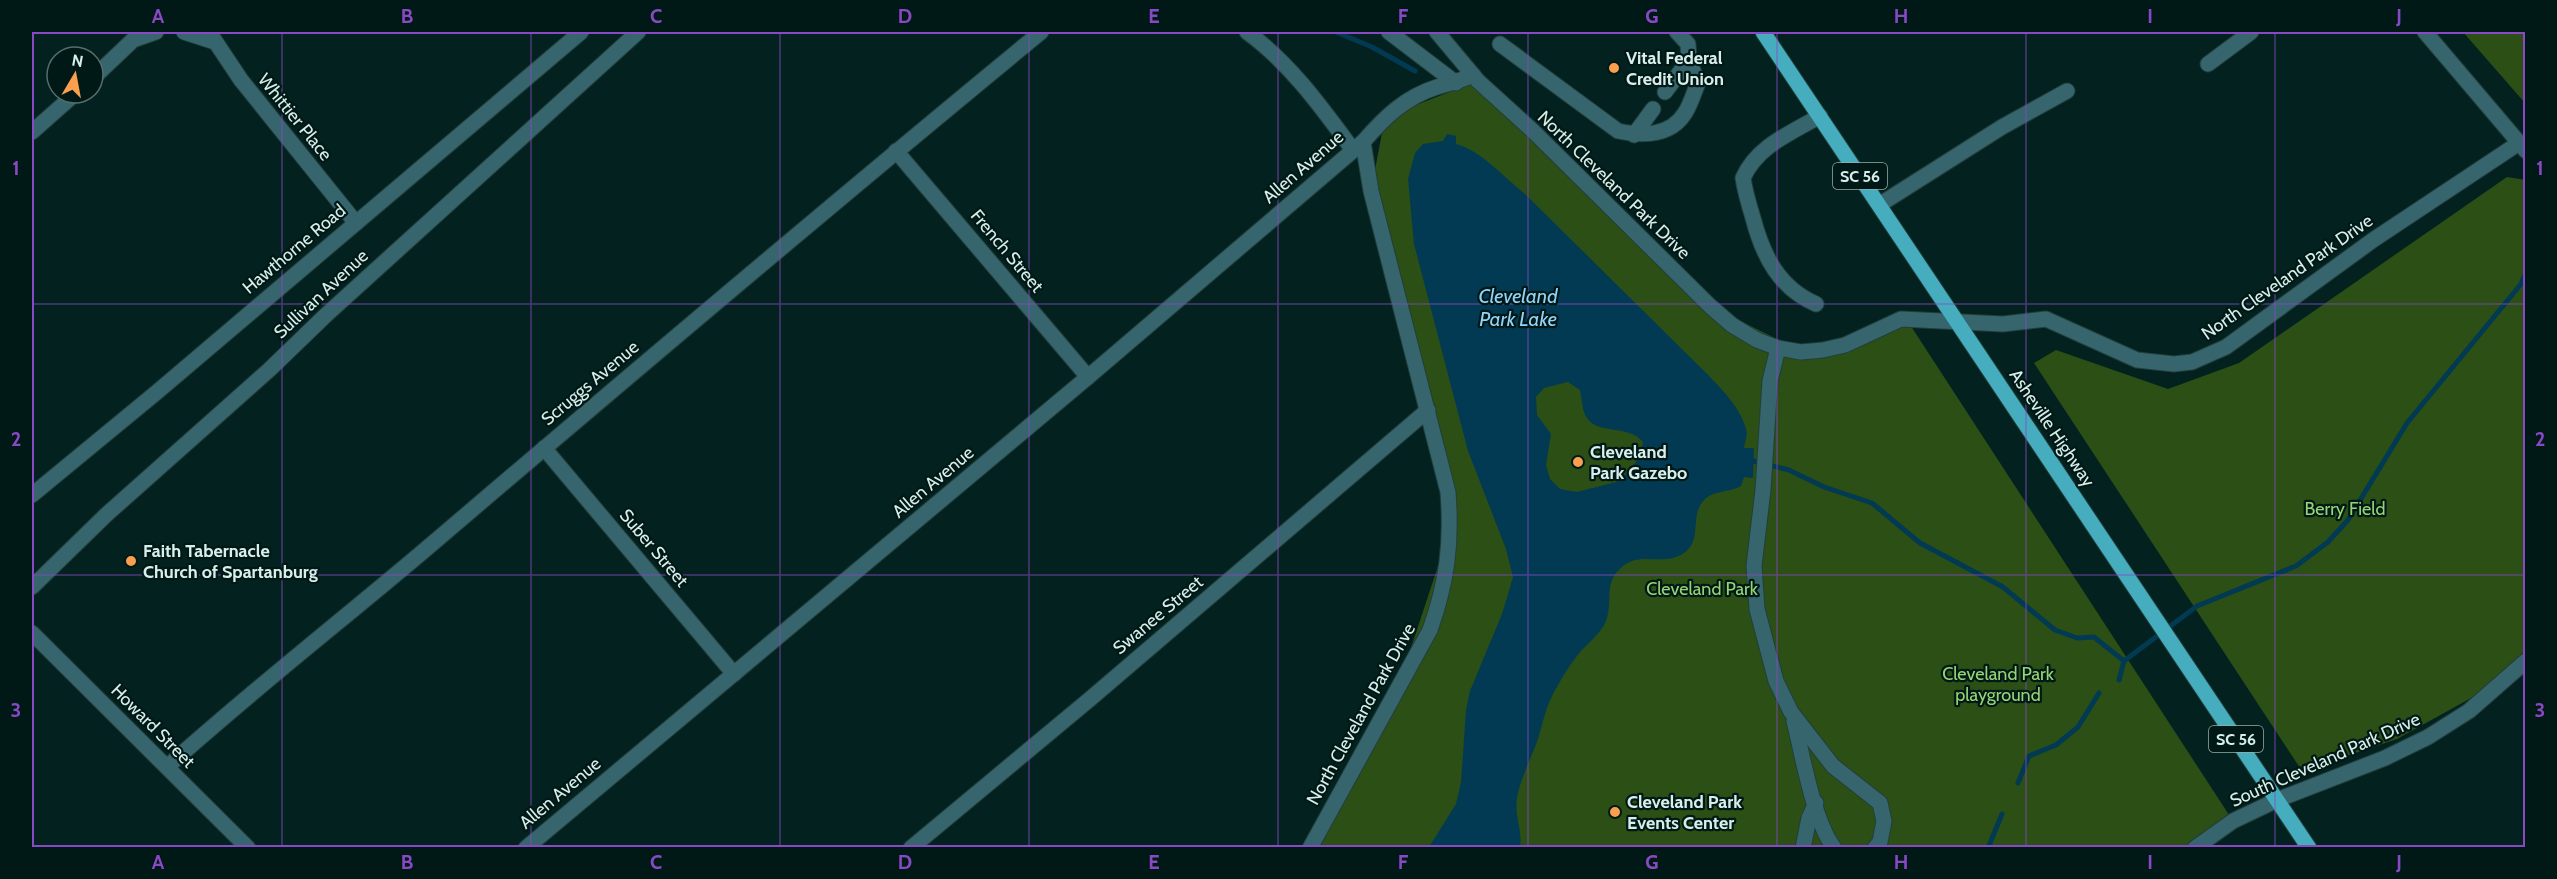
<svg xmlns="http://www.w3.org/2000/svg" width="2557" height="879" font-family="Cabin,sans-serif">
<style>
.green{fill:#2c4f16}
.water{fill:#023a53;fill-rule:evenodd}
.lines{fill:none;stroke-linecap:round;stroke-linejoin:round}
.stream{stroke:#023a53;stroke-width:5}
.minor-casing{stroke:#213f3b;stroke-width:17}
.major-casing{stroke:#213f3b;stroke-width:17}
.minor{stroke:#37656d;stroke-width:15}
.major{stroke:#45adbe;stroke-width:15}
.grid{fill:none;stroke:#8949c5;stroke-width:1.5;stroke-opacity:0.55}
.poi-dot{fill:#fa9f4e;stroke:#001916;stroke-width:2}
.labels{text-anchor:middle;stroke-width:4.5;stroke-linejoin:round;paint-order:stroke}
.shield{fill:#001916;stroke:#97aeaa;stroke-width:1.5}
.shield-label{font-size:16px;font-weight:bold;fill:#d8eeea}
.poi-label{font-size:18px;font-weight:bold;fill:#d8eeea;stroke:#001916;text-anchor:start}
.street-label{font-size:18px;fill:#d8eeea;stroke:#001916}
.park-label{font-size:18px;fill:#96d573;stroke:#001916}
.water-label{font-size:20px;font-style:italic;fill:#91d4fb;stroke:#001916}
.neatline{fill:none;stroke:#8949c5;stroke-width:2}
.grid-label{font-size:20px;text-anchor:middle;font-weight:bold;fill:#8949c5}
</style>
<rect width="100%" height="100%" fill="#03221f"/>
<!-- green -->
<g class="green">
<polygon points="2463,32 2525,32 2525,103"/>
<polygon points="1478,81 1710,306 1801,351 1905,317 2233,821 2205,848 1316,848 1396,693 1451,527 1371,191 1385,117"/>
<polygon points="2507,177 2526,180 2525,651 2473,697 2397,739 2302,771 2034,363 2056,350 2168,389 2239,363"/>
</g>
<!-- water -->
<path class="water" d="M 1447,134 L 1456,136 L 1456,144 C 1479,149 1506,179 1525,194 L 1701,368 C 1718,385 1740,406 1746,429 C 1748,434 1745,442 1744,448 L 1754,448 L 1753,478 L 1744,477 L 1741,486 C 1729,493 1714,490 1704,500 C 1689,516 1703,540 1684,553 C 1663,567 1642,551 1623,566 C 1602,583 1614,599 1606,621 C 1601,634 1586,644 1577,656 C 1568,667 1560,681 1553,694 C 1545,709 1542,727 1537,742 C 1530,760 1520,780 1517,798 C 1514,817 1523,831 1520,847 L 1429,847 L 1456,804 L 1461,782 L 1466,710 L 1470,691 L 1502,614 L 1513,577 L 1506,549 L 1468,451 L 1414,244 L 1408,179 L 1415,153 L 1423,144 L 1443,141 ZM 1568,382 L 1580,390 C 1582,399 1582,411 1587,418 C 1598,435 1628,424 1643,442 L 1640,457 L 1620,481 L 1577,492 L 1560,489 L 1550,479 L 1546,465 L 1551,434 L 1537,415 L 1536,397 L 1544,388 Z"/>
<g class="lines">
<!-- stream -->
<g class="stream">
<polyline points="1336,32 1372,47 1415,71"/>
<polyline points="1753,461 1789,470 1824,487 1872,503 1920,543 2003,587 2055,630 2077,638 2094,637 2124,661"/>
<polyline points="2119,680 2124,661 2197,606 2296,566 2328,542 2348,520 2407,423 2521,284 2526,273"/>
<polyline points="2018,783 2029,756 2056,745 2078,727 2099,693"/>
<polyline points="1988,848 2002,814"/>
</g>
<defs>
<g id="minor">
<polyline points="184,32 215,42"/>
<polyline points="209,32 241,80 356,223"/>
<path d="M 1247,32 C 1290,63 1322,108 1353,150"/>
<polyline points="1389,32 1456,83"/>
<polyline points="1437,32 1478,81 1533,131 1710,306 1732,325 1757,340 1778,348 1801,352 1823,350 1845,345 1901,319 2003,324 2046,319 2137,360 2174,364 2192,362 2226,347 2373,240 2519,143"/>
<polyline points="2425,32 2526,151"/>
<path d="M 1500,44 L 1618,131 C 1642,136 1670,137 1685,113 C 1691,104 1694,92 1698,83 L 1689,60 L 1688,44 L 1677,32"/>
<polyline points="2208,64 2251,32"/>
<polyline points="93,78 133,40 156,32"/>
<polyline points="1665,92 1689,60"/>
<polyline points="32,132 76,93"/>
<polyline points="1634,135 1653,109"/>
<polyline points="896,151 1088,377"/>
<polyline points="1879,205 2002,127 2067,91"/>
<path d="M 1816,304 C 1779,288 1763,256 1753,218 C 1749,205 1745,192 1743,178 C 1757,146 1791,133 1820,116"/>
<polyline points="1778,348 1770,381 1763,490 1754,566 1757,609 1776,681 1791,712 1833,766 1880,803 1884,821 1880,842 1875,848"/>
<polyline points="544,448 734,674"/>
<polyline points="32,495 157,392 581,32"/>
<polyline points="32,587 107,514 269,370 326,315 638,32"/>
<polyline points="32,633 248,848"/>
<path d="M 1794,721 C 1803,757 1813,819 1834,848"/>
<path d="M 167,767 C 251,691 340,622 426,549 C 630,375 834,202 1041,32"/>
<polyline points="526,848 1088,377 1363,142"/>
<polyline points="911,848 1090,699 1428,410"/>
<path d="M 1310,848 L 1430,630 C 1447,582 1452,544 1448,492 L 1371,191 L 1363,142 C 1384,118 1405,97 1437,87 C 1449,83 1461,81 1473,75"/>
<polyline points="1803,848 1809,818 1816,803"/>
<polyline points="2195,848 2233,821 2277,800 2385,758 2428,737 2469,711 2526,661"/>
</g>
<polyline id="major" points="1763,32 2309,848"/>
</defs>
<!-- minor casing -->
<use href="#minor" class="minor-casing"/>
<!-- major casing -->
<use href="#major" class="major-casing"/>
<!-- minor -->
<use href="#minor" class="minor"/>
<!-- major -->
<use href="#major" class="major"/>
</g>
<!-- grid -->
<path class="grid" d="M 282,32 L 282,848M 531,32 L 531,848M 780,32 L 780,848M 1029,32 L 1029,848M 1278,32 L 1278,848M 1528,32 L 1528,848M 1777,32 L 1777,848M 2026,32 L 2026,848M 2275,32 L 2275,848M 32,304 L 2526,304M 32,575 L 2526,575"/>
<!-- markers -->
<g class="poi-dot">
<circle cx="1614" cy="68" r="6"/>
<circle cx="1578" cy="462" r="6"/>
<circle cx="131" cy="561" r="6"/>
<circle cx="1615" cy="812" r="6"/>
</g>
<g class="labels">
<!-- shield labels -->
<g class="shield">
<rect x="1833" y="163" width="54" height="26" rx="4.5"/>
<rect x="2209" y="726" width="54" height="26" rx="4.5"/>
</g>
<g class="shield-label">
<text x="1860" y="182">SC 56</text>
<text x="2236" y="745">SC 56</text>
</g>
<!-- poi labels -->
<g class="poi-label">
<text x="1626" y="64">Vital Federal<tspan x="1626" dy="21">Credit Union</tspan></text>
<text x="1590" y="458">Cleveland<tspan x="1590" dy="21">Park Gazebo</tspan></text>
<text x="143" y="557">Faith Tabernacle<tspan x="143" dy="21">Church of Spartanburg</tspan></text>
<text x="1627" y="808">Cleveland Park<tspan x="1627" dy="21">Events Center</tspan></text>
</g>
<!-- street labels -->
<g class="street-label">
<text transform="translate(295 117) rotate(51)" y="6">Whittier Place</text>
<text transform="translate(1303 167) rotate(-41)" y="6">Allen Avenue</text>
<text transform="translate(1614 185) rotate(44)" y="6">North Cleveland Park Drive</text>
<text transform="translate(294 249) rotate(-40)" y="6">Hawthorne Road</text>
<text transform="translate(1007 251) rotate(50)" y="6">French Street</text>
<text transform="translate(2287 277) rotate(-35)" y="6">North Cleveland Park Drive</text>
<text transform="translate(321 294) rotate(-43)" y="6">Sullivan Avenue</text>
<text transform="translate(590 383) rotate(-40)" y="6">Scruggs Avenue</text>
<text transform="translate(2052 428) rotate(56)" y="6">Asheville Highway</text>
<text transform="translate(933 482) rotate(-40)" y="6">Allen Avenue</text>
<text transform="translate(654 548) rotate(50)" y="6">Suber Street</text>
<text transform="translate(1158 615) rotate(-40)" y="6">Swanee Street</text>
<text transform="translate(1361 714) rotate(-61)" y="6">North Cleveland Park Drive</text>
<text transform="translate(153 726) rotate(45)" y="6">Howard Street</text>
<text transform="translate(2325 760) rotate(-24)" y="6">South Cleveland Park Drive</text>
<text transform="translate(560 793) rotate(-40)" y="6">Allen Avenue</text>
</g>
<!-- park labels -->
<g class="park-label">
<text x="2345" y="515">Berry Field</text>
<text x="1702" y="595">Cleveland Park</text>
<text x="1998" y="680">Cleveland Park<tspan x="1998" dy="21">playground</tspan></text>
</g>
<!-- water labels -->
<g class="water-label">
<text x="1518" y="303">Cleveland<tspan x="1518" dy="23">Park Lake</tspan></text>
</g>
</g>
<!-- border -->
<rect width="2557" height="879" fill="none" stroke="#001916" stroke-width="66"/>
<!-- north arrow -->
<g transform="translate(75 75) rotate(10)"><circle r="28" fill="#001916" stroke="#566e6b" stroke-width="1.5"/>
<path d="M0-4.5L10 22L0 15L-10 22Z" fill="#fa9f4e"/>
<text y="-9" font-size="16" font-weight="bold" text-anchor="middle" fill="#d8eeea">N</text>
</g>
<rect x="33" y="33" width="2491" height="813" class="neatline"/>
<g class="grid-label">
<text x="158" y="23">A</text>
<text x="407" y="23">B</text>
<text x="656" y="23">C</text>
<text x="905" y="23">D</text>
<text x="1154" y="23">E</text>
<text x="1403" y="23">F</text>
<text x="1652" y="23">G</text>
<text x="1901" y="23">H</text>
<text x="2150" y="23">I</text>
<text x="2399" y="23">J</text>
<text x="16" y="175">1</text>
<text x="2540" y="175">1</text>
<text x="16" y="446">2</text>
<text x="2540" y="446">2</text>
<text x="16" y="717">3</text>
<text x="2540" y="717">3</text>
<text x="158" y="869">A</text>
<text x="407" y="869">B</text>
<text x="656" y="869">C</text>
<text x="905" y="869">D</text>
<text x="1154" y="869">E</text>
<text x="1403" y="869">F</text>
<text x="1652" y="869">G</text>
<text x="1901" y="869">H</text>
<text x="2150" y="869">I</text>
<text x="2399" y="869">J</text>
</g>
</svg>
